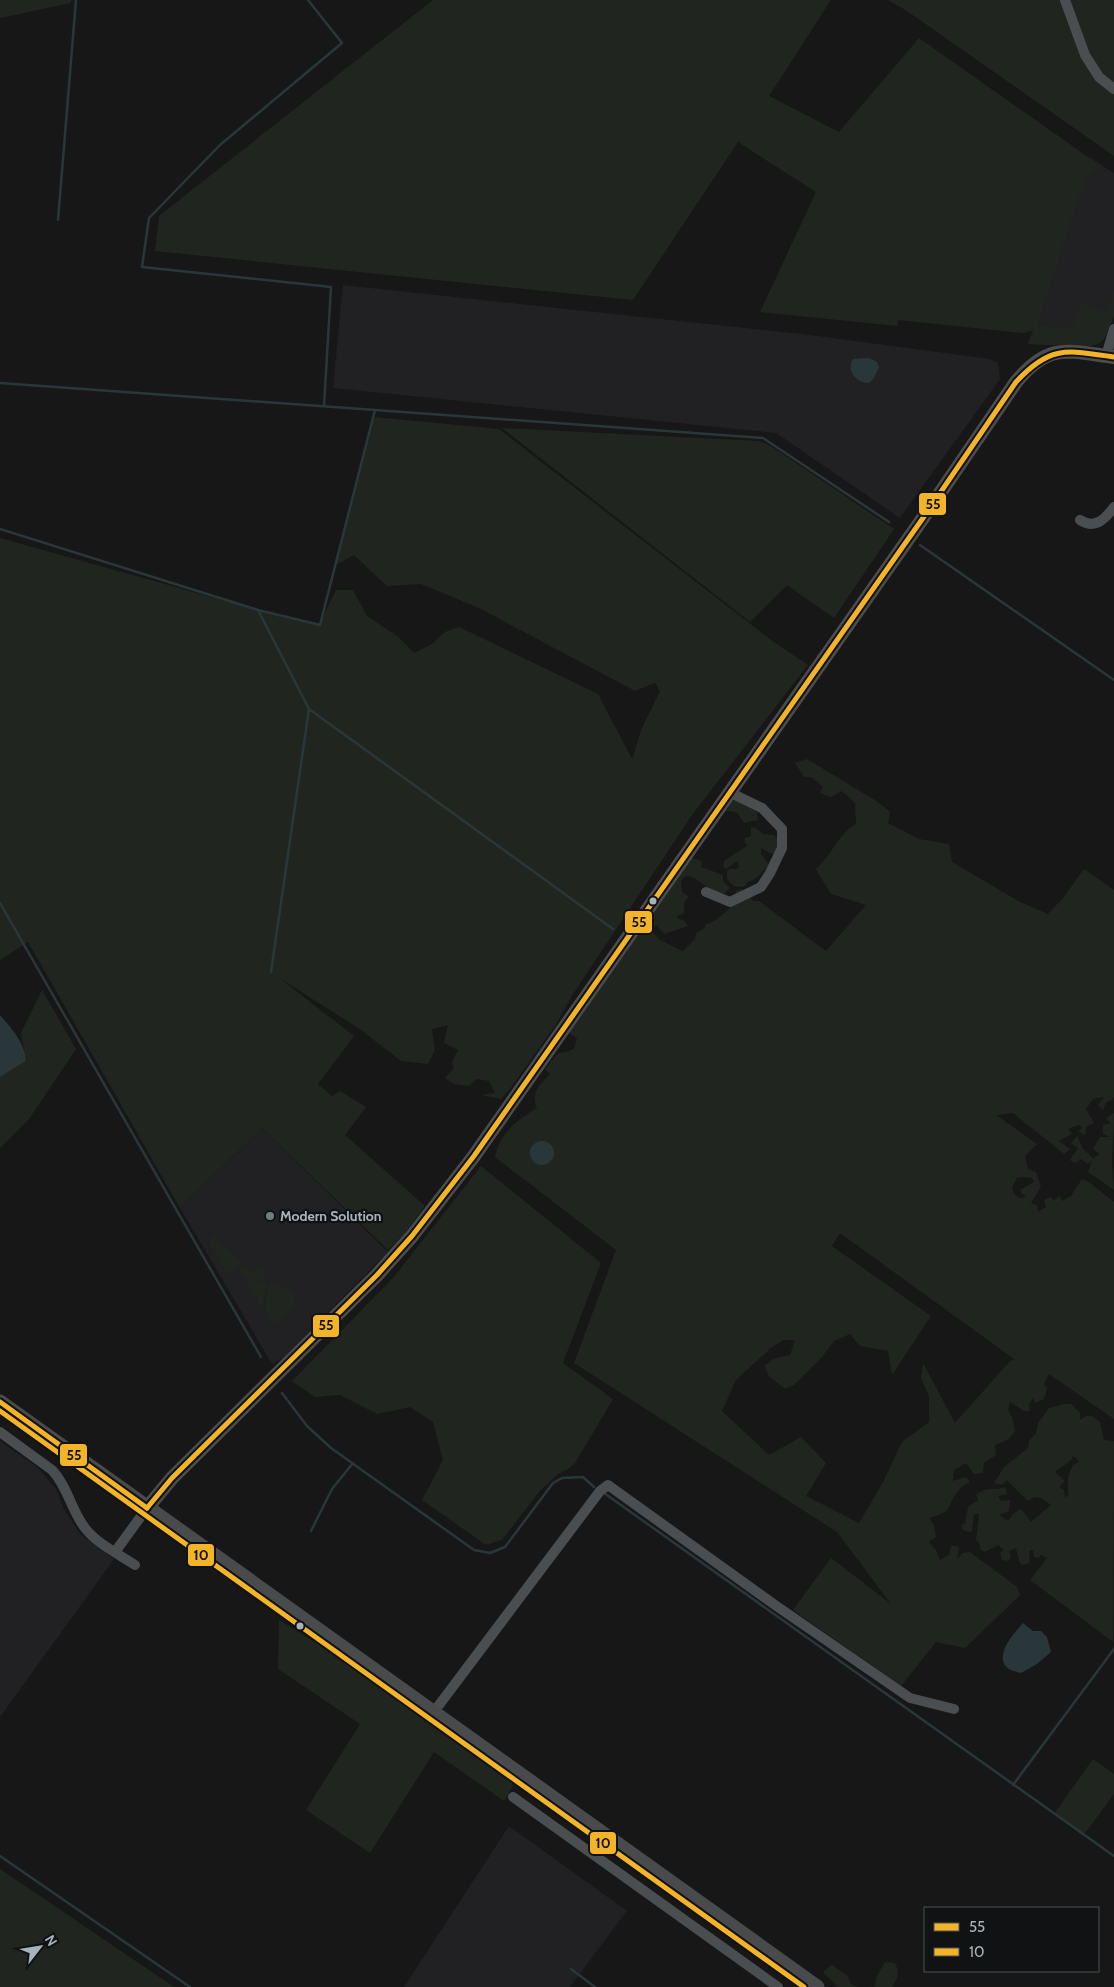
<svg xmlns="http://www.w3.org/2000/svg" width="1114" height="1987" font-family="Cabin,sans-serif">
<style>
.built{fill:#212123}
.green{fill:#20261f;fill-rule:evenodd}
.water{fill:#2a373a}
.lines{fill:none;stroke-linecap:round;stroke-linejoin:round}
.stream{stroke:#2a373a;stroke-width:2.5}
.street{stroke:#4b4e50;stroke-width:10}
.secondary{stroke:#4a4c4e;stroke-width:14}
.primary{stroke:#484a4c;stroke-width:15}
.bus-1-casing{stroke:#111213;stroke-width:9}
.bus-2-casing{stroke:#111213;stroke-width:9}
.bus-1{stroke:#f4b427;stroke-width:5}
.bus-2{stroke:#f4b427;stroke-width:5}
.bus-dot{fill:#a8b2b9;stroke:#111213;stroke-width:2}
.poi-dot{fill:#757c80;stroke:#111213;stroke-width:2}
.labels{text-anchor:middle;stroke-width:4.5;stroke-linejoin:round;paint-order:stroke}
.poi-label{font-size:14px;font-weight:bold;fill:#a8b2b9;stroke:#111213;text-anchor:start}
.line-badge{stroke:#111213;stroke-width:2}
.pale-badge-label{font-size:14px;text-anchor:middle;font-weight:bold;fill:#111}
</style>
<rect width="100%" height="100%" fill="#171717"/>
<!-- built -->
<g class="built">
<polygon points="1089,157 1114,173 1114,305 1103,331 1033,330"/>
<polygon points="343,285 810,335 990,359 998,363 1000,379 900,518 776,433 333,388"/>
<polygon points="262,1128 388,1252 284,1357 272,1364 180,1208"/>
<polygon points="0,1441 37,1467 56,1489 64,1509 80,1534 114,1559 0,1717"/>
<polygon points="509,1826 627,1911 570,1987 404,1987"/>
</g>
<!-- green -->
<g class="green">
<polygon points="0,0 71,0 71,3 0,18"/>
<polygon points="433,0 831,0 769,96 839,132 919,38 1098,164 1093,172 1090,171 1080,194 1037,325 1071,329 1082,302 1106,313 1114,292 1114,316 1105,338 1098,344 1086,347 1028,344 1033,330 1024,333 898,320 898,326 760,312 816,192 738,142 633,300 155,251 159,216"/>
<polygon points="888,0 1114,0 1114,156 907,11"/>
<polygon points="374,417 499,429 771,640 808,665 692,815 573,994 555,1026 510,1089 501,1099 481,1095 495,1093 489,1081 476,1079 469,1086 454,1084 445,1078 454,1068 452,1062 458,1050 444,1043 448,1025 432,1029 435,1050 428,1064 401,1061 361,1030 278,977 354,1036 318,1084 332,1096 340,1091 366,1107 345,1135 425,1206 406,1232 388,1250 262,1128 180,1208 28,942 0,960 0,538 258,610 319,625 336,590 353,590 367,616 397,636 414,653 432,644 445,632 459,627 598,694 632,759 642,728 660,691 655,683 635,691 481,609 421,584 387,586 354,555 334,566"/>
<polygon points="502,428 759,441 771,446 894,529 834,618 787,585 750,622"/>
<path d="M 807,759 L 878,802 L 890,812 L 888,823 L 919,839 L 949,844 L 952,862 L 1020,902 L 1048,914 L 1063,898 L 1084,869 L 1114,890 L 1114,1096 L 1112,1100 L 1106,1102 L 1103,1110 L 1098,1105 L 1104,1097 L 1093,1099 L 1086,1109 L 1094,1123 L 1087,1126 L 1085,1135 L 1078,1131 L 1083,1128 L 1079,1125 L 1068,1129 L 1072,1134 L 1059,1141 L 1070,1149 L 1064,1154 L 1013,1113 L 996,1115 L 1037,1144 L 1025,1156 L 1028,1169 L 1036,1172 L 1041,1187 L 1031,1203 L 1037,1205 L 1038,1212 L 1046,1207 L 1044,1200 L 1050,1197 L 1054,1200 L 1060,1196 L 1062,1201 L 1071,1196 L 1082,1179 L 1089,1182 L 1114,1202 L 1114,1419 L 1049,1374 L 1044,1384 L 1047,1389 L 1044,1399 L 1035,1403 L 1033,1398 L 1029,1404 L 1030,1411 L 1024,1411 L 1010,1402 L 1008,1409 L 1013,1420 L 1015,1431 L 1009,1439 L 995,1445 L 996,1455 L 984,1463 L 983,1473 L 974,1474 L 966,1463 L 954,1470 L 953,1481 L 966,1477 L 970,1482 C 967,1484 962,1486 960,1489 C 945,1503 958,1511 929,1518 L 934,1525 L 936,1537 L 929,1542 L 936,1550 L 940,1560 L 949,1555 L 951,1545 L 959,1547 L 957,1559 L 963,1553 L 970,1552 L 1017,1587 L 1020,1595 L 965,1648 L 936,1642 L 901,1686 L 793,1610 L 831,1558 L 891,1604 L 837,1532 L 574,1363 L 616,1250 L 495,1157 C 499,1134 517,1120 537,1108 C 530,1092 540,1085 550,1074 L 545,1069 L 558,1053 L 566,1052 L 574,1049 L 577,1038 L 569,1033 L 572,1027 L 667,894 L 689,857 L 702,861 L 701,867 L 723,875 L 723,881 L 730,888 L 723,895 C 709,894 701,877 686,876 L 681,880 L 682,892 L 689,897 C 683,901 684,907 684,913 L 677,916 L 677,918 L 685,921 L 688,926 L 664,934 L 656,925 L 652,932 L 660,940 L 683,951 L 695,939 L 696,933 L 705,928 L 705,925 L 716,920 L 735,904 L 736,891 L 742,889 L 750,895 L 752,901 L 759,901 L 826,951 L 866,905 L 831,894 L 816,869 C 832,855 839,833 856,824 L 855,803 L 842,791 L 831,797 L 820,793 L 823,787 L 811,777 L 804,777 L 795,763 ZM 1022,1177 L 1032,1178 L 1034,1182 L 1020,1190 L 1022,1194 L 1026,1195 L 1023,1198 C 1016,1198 1014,1194 1012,1188 L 1017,1178 ZM 840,1233 L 1014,1359 L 1009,1362 L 955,1423 L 923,1363 L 921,1378 L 929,1396 L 929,1422 L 902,1442 L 883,1482 L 859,1523 L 806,1496 L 826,1463 L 801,1437 L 769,1455 L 722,1411 L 736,1380 L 772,1347 L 784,1340 L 795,1340 L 790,1355 L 773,1359 L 764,1366 L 769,1376 L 785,1389 L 794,1385 L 822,1357 L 834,1341 L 850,1334 L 860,1346 L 888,1351 L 892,1375 L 931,1316 L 832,1246 Z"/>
<polygon points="734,799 759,812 757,815 758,820 744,823 737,812 726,811"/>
<polygon points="754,827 763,834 774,835 779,841 778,851 772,854 761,848 761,854 769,865 755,879 746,883 747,886 735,887 727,879 727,871 730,869 737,869 739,866 737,861 726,869 723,867 724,861 747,846 745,842 745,838 751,836 751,828"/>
<polygon points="42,990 76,1049 29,1119 0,1148 0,1077 26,1061 21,1033"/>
<polygon points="1114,1113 1112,1165 1114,1190 1088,1172 1092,1161 1087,1164 1082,1159 1075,1163 1070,1160 1078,1148 1071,1143 1077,1136 1083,1149 1092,1157 1092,1159 1100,1154 1093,1149 1100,1137 1110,1137 1103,1134 1103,1125 1110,1123 1106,1118"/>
<polygon points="481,1166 601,1263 563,1363 613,1399 575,1463 568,1469 557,1475 539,1492 502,1540 486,1545 422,1500 443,1460 433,1422 410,1407 377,1414 340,1395 315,1397 292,1381 393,1278"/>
<polygon points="214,1236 242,1263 228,1275 210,1244 210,1240"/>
<polygon points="263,1263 265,1279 246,1279 240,1272 241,1268 245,1266 252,1273"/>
<polygon points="247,1281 263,1281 266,1283 263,1309 246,1282"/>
<polygon points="269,1283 292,1291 296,1304 288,1315 275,1323 269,1321 264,1313"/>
<path d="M 1064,1404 L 1071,1404 L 1080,1413 L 1080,1420 C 1089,1413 1092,1415 1100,1422 L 1104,1440 L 1114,1441 L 1113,1642 L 1030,1580 L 1047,1558 L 1041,1555 L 1038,1558 L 1034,1557 L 1033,1550 L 1029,1551 L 1030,1563 L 1022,1565 L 1019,1561 L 1016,1548 L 1009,1551 L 1011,1555 L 1009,1561 L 1002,1560 L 1000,1553 L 1004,1550 L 998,1545 L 985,1552 L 980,1549 L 980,1544 L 976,1540 L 979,1514 L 974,1514 L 972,1531 L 969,1532 L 963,1530 L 961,1525 L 965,1524 L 968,1507 L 978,1500 L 976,1495 C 988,1485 994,1492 1005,1487 L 1007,1494 L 998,1496 L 1001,1501 L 1010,1500 L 1009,1511 L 999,1515 L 1008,1521 L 1013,1514 L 1021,1509 L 1031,1522 L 1051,1505 L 1041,1498 L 1034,1497 L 1028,1501 L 1007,1480 L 1002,1485 L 994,1483 L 1004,1467 L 1028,1448 L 1029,1441 L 1036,1433 L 1038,1423 L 1049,1408 ZM 1073,1456 L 1076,1458 L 1079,1462 L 1073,1465 L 1068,1477 L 1068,1496 L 1065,1497 L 1064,1490 L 1059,1487 L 1065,1481 L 1055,1472 L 1071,1460 Z"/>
<polygon points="279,1620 345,1660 510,1776 513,1786 504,1801 434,1752 370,1853 306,1810 360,1724 278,1669"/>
<polygon points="1093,1759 1114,1774 1114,1794 1083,1836 1054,1814"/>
<polygon points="0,1869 174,1987 0,1987"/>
<path d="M 885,1962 L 895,1963 C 900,1973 898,1978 892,1987 L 866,1987 L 875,1986 L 876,1978 Z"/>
<polygon points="832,1965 848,1976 850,1983 857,1987 838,1987 823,1972"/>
</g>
<!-- water -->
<g class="water">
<path d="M 869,358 L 877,362 L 879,367 L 874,378 L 869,383 C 856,383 846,371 853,359 Z"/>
<path d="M 0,1015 C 12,1029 25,1043 26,1061 L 0,1077 Z"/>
<circle cx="542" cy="1153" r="12"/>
<path d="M 1023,1623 L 1033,1631 L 1041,1631 L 1047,1637 L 1051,1652 L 1037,1664 L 1021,1673 C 1018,1672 1011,1671 1009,1669 C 992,1657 1014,1633 1023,1623 Z"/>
</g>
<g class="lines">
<!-- stream -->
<g class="stream">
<polyline points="308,0 342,43 220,145 149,218 142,267 331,287 324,406"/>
<polyline points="58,220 76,0"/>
<polyline points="0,383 763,438 889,522"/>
<polyline points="0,529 258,610 320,625 375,410"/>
<polyline points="920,545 1114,680"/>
<polyline points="258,610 309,709 613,929"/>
<polyline points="0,903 261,1357"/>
<polyline points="271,972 309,709"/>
<polyline points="282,1393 307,1426 331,1448 474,1550 490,1553 505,1547 553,1483 562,1478 583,1477 594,1487"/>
<polyline points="604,1493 1114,1856"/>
<polyline points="311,1531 332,1489 353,1463"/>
<polyline points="1013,1785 1114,1649"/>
<polyline points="0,1856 190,1987"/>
<polyline points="571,1969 595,1987"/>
</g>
<!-- street -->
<g class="street">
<polyline points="1065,0 1085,55 1099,77 1114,89"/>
<polyline points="1106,356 1114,329"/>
<path d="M 1080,520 C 1095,530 1105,519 1114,507"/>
<polyline points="706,892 730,902 761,887 770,873 782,848 782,829 762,808 729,792"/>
<path d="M 0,1432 L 52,1470 C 68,1487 71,1510 85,1528 C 97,1544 119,1554 135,1565"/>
<polyline points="115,1552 147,1508"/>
<polyline points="433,1713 600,1491 608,1485 775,1605 910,1698 954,1709"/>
<polyline points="513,1797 778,1987"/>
</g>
<!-- secondary -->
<path class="secondary" d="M 147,1508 L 172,1478 L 377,1275 L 412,1236 L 474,1156 L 923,518 L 1016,382 C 1049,342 1067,351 1114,357"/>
<!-- primary -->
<polyline class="primary" points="0,1402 817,1987"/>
<defs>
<g id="bus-1">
<polyline points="0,1402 147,1508"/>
<path d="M 147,1508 L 172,1478 L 377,1275 L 412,1236 L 474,1156 L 923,518 L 1016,382 C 1050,345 1067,350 1114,357"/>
</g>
<polyline id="bus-2" points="0,1411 804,1987"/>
</defs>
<!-- bus-1 casing -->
<use href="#bus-1" class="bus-1-casing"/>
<!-- bus-2 casing -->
<use href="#bus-2" class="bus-2-casing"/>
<!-- bus-1 -->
<use href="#bus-1" class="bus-1"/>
<!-- bus-2 -->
<use href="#bus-2" class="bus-2"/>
</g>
<!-- markers -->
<g class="bus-dot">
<circle cx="653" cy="901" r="4.5"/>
<circle cx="300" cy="1626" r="4.5"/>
</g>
<circle class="poi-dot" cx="270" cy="1216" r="5"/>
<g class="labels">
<!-- poi labels -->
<g class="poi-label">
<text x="280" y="1221">Modern Solution</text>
</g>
</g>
<g class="line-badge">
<rect x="918" y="492" width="29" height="24" rx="5" fill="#f4b427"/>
<rect x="624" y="910" width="29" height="24" rx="5" fill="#f4b427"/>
<rect x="312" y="1314" width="28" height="24" rx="5" fill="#f4b427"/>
<rect x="59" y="1443" width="29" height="24" rx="5" fill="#f4b427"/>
<rect x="187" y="1543" width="28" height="24" rx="5" fill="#f4b427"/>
<rect x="589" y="1831" width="28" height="24" rx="5" fill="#f4b427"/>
</g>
<g class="pale-badge-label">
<text x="933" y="509">55</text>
<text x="639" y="927">55</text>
<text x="326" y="1330">55</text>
<text x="74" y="1460">55</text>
<text x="201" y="1560">10</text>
<text x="603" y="1848">10</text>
</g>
<!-- legend -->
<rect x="924" y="1907" width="175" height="65" fill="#111213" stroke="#4d5255"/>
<rect x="934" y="1923" width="25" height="8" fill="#f4b427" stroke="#4d5255"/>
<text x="969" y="1932" font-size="15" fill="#a8b2b9">55</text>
<rect x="934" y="1948" width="25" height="8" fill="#f4b427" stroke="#4d5255"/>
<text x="969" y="1957" font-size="15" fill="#a8b2b9">10</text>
<!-- north arrow -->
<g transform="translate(40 1947) rotate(59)" stroke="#111213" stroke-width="4" paint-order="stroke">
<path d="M0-4L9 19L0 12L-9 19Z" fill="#a8b2b9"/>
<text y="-8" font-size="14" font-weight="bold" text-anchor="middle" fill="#a8b2b9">N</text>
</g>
</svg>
